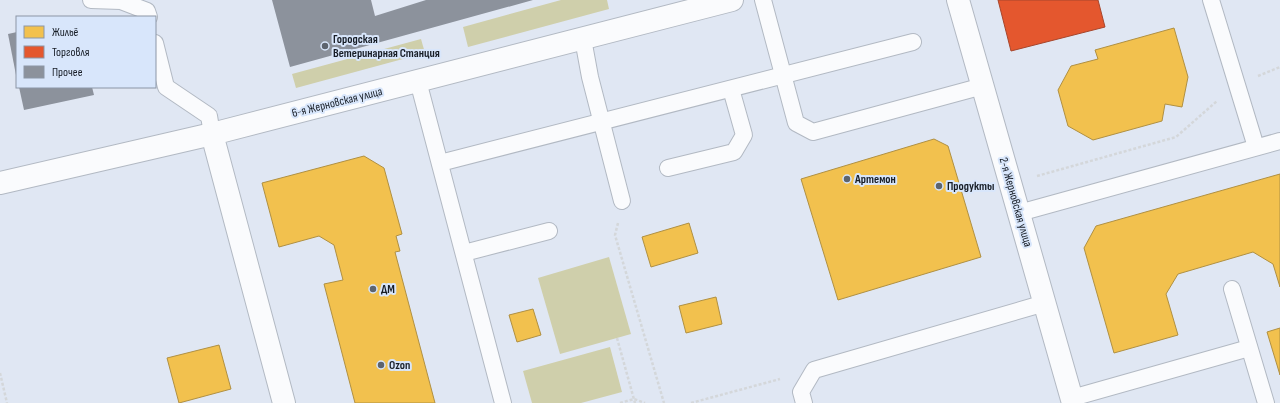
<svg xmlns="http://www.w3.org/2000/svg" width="1280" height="403" font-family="'Sofia Sans Condensed',sans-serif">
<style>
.green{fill:#cfcfab}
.homes{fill:#f2c14e;stroke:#b09042}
.shops{fill:#e4572e;stroke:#a6462c}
.building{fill:#8c929c}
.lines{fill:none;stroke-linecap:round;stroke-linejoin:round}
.service-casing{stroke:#b2b9c3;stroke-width:18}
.minor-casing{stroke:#b2b9c3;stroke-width:24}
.path{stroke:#d4d7da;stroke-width:2.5;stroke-dasharray:3 2;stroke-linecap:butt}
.service{stroke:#fafbfd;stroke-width:16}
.minor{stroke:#fafbfd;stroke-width:22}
.poi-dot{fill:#5d646e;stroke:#d8e6fb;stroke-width:1.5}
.labels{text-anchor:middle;stroke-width:4;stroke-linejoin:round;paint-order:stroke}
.poi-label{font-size:12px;font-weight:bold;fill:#171d26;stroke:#d8e6fb;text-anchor:start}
.street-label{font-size:12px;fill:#171d26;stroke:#d8e6fb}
</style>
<rect width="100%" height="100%" fill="#e0e7f3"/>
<!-- green -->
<g class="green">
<polygon points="561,0 607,0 609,9 468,47 463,27"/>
<polygon points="421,39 425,53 296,88 292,74"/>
<polygon points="609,257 631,334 560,354 538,278"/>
<polygon points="610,347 622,392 581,403 532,403 523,371"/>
</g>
<!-- homes -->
<g class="homes">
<polygon points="1174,28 1188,77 1182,107 1165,104 1162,121 1093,140 1068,126 1058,90 1071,66 1098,59 1095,50"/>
<polygon points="934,139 948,146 981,257 838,300 801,179"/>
<polygon points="364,156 384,168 402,234 396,236 400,251 395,252 435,403 355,403 324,284 343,280 334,245 319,236 279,247 262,183"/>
<polygon points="1280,174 1280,287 1273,264 1253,252 1178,274 1166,294 1178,335 1114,353 1084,248 1096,226"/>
<polygon points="689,223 698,253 651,267 642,237"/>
<polygon points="716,297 722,324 686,333 679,306"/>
<polygon points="533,309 541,335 517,342 509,315"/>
<polygon points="1280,328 1280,375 1267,332"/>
<polygon points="219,345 231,389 179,403 167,358"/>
</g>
<!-- shops -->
<polygon class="shops" points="998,0 1098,0 1105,27 1011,51"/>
<!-- building -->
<g class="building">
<polygon points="272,0 371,0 375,16 426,0 533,0 290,67"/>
<polygon points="17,32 17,75 16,75 8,34"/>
<polygon points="19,87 92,87 94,95 24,110"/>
</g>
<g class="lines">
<defs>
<g id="service">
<polyline points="91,0 121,1 147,11 149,17"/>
<polyline points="763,0 796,123 813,132 983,86"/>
<polyline points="1211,0 1256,147"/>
<polyline points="583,39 590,77 622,201"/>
<polyline points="155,43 166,87 209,116 212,134"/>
<polyline points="418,81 503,403"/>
<polyline points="440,163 913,42"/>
<polyline points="668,168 734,152 744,135 731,89"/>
<polyline points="1019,213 1280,141"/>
<polyline points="464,253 549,231"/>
<polyline points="1232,289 1266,403"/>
<polyline points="1072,398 1249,348"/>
<polyline points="804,403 801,392 814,370 1045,303"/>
</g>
<g id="minor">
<polyline points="958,0 1073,403"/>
<polyline points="0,183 212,134"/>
<polyline points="284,403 212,134 732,0"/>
</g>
</defs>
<!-- service casing -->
<use href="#service" class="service-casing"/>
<!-- minor casing -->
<use href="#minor" class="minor-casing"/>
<!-- path -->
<g class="path">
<polyline points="1258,76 1280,67"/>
<polyline points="1037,176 1176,137 1217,101"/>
<polyline points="618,223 615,235 664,403"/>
<polyline points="617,338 635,403"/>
<polyline points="0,373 7,403"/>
<polyline points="620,403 634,399 645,403"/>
<polyline points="691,403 780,379"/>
</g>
<!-- service -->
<use href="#service" class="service"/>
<!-- minor -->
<use href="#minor" class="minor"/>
</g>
<!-- markers -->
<g class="poi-dot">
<circle cx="325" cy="46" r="4"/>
<circle cx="847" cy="179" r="4"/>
<circle cx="939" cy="186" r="4"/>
<circle cx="373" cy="289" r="4"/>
<circle cx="381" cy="365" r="4"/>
</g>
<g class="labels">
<!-- poi labels -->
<g class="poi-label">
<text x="333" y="43">Городская<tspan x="333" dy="14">Ветеринарная Станция</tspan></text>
<text x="855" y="183">Артемон</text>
<text x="947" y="190">Продукты</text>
<text x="381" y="293">ДМ</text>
<text x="389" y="369">Ozon</text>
</g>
<!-- street labels -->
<g class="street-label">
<text transform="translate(337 102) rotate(-14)" y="4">6-я Жерновская улица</text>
<text transform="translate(1016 202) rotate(74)" y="4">2-я Жерновская улица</text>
</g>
</g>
<!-- legend -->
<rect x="16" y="16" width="140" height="72" fill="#d8e6fb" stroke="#8b96a6"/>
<rect x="24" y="26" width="20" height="12" fill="#f2c14e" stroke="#8b96a6"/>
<text x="52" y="36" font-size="12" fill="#171d26">Жильё</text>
<rect x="24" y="46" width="20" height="12" fill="#e4572e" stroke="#8b96a6"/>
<text x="52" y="56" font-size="12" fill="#171d26">Торговля</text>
<rect x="24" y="66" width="20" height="12" fill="#8c929c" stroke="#8b96a6"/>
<text x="52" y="76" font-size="12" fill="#171d26">Прочее</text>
</svg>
